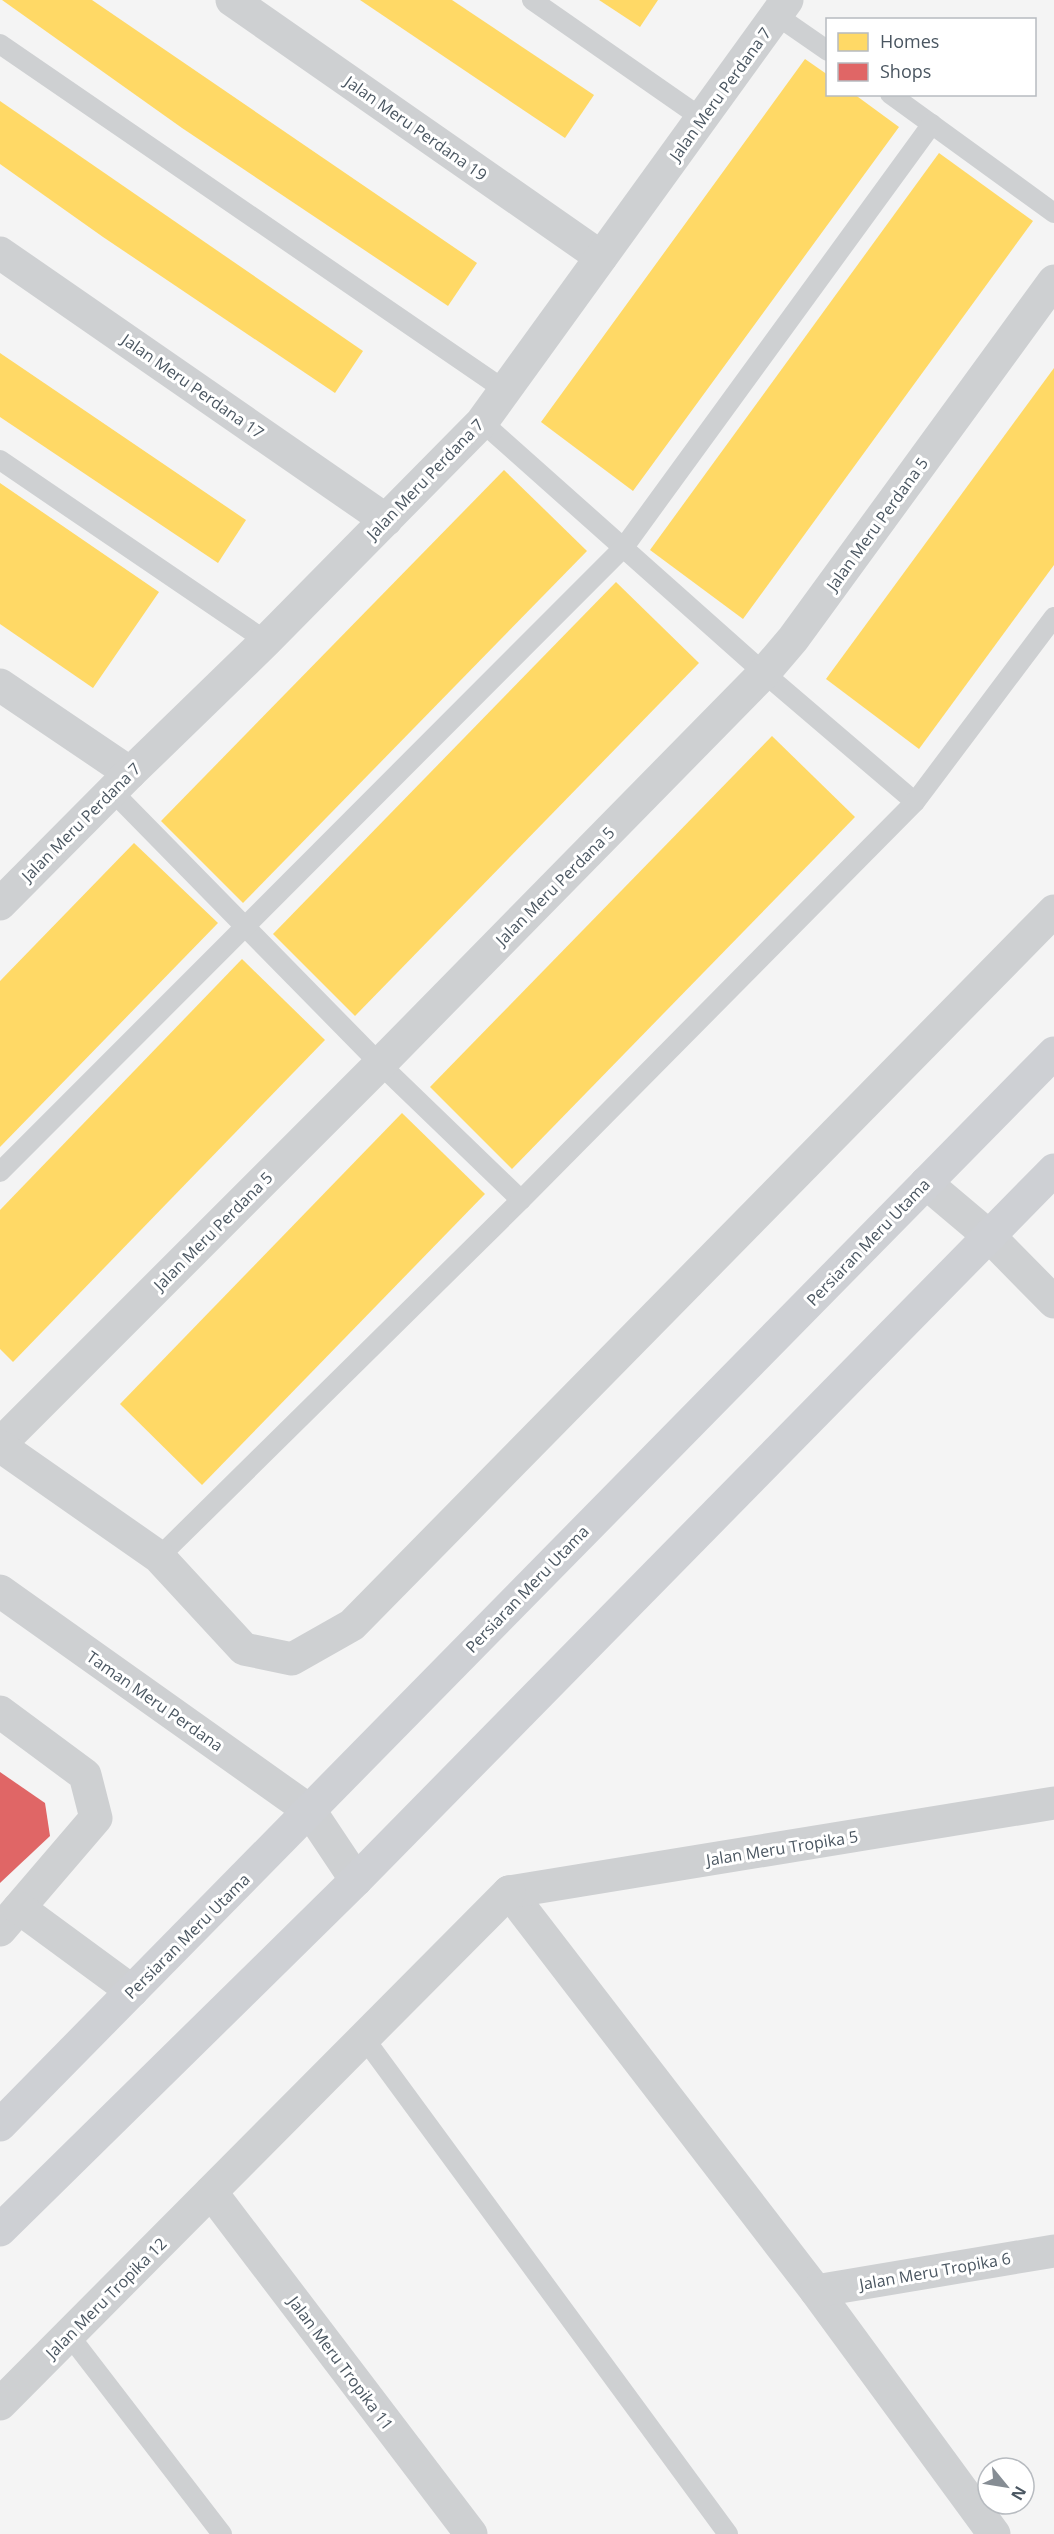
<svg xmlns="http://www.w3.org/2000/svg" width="1054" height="2534" font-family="'Open Sans',sans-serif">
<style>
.homes{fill:#ffd966}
.shops{fill:#e06666}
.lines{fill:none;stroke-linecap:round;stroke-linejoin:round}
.service{stroke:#ced0d2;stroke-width:20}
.minor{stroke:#ced0d2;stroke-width:33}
.secondary{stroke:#ced0d4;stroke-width:33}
.labels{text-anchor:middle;stroke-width:6;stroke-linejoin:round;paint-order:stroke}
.street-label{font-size:16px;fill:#4a5661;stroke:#fff}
</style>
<rect width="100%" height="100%" fill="#f4f4f4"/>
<!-- homes -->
<g class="homes">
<polygon points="2,0 92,0 477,263 448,306 182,128"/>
<polygon points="360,0 452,0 594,95 565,138"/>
<polygon points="599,0 658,0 640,27"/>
<polygon points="805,59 828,75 828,94 854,94 899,127 633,491 541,422"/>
<polygon points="0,101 363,351 335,393 103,237 0,164"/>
<polygon points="939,153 1033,221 743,619 650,550"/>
<polygon points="0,353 246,520 218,563 0,417"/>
<polygon points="1054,368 1054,565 919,749 826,679"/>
<polygon points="504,470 587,551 243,903 161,821"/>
<polygon points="0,483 159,592 93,688 0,624"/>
<polygon points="616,582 699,663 355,1016 273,934"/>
<polygon points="772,736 855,817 512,1169 430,1087"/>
<polygon points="134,843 218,923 0,1147 0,981"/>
<polygon points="242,959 325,1040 13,1362 0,1349 0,1210"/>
<polygon points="402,1113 485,1194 202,1485 120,1404"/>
</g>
<!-- shops -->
<polygon class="shops" points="0,1772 45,1803 50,1836 0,1883"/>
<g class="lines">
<!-- service -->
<g class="service">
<polyline points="532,0 703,119"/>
<polyline points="776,15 828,51"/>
<polyline points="0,44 506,391"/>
<polyline points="890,94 1054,213"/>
<polyline points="482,422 764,673 915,802"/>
<polyline points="0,460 266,641"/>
<polyline points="112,791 380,1064 521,1200"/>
<polyline points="0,1172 624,547 932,124"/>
<polyline points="159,1557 521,1200 915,802 1054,617"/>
<polyline points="364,2038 728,2534"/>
<polyline points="69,2335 222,2534"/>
</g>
<!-- minor -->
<g class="minor">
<polyline points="232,0 601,257"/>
<polyline points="0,253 386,520"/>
<polyline points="0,685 130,773"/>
<polyline points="0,904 130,773 266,641 482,422 787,0"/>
<polyline points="926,1183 990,1237 1054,1302"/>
<polyline points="0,1444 380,1064 764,673 793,639 1054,281"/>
<polyline points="0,1446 159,1557 244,1649 292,1659 352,1625 1054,911"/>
<polyline points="0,1591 310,1811 356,1880"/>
<polyline points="0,1712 85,1775 96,1818 0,1930"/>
<polyline points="509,1892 816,2291 994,2534"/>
<polyline points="509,1892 1054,1803"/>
<polyline points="19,1908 132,1991"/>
<polyline points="211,2192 471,2534"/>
<polyline points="816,2291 1054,2251"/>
<polyline points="0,2404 509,1892"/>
</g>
<!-- secondary -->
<g class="secondary">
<polyline points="0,2125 1054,1053"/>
<polyline points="0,2230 356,1880 1054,1170"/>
</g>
</g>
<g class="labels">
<!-- street labels -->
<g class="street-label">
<text transform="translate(720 94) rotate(-54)" y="6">Jalan Meru Perdana 7</text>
<text transform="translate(416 128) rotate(35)" y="6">Jalan Meru Perdana 19</text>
<text transform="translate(193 386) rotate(35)" y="6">Jalan Meru Perdana 17</text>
<text transform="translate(425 479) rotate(-46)" y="6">Jalan Meru Perdana 7</text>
<text transform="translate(877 524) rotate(-54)" y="6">Jalan Meru Perdana 5</text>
<text transform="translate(81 822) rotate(-45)" y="6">Jalan Meru Perdana 7</text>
<text transform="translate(555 886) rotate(-45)" y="6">Jalan Meru Perdana 5</text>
<text transform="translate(213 1231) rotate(-45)" y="6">Jalan Meru Perdana 5</text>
<text transform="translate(868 1242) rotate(-46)" y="6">Persiaran Meru Utama</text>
<text transform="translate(527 1589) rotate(-46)" y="6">Persiaran Meru Utama</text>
<text transform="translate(155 1701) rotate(35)" y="6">Taman Meru Perdana</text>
<text transform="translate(782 1848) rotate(-9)" y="6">Jalan Meru Tropika 5</text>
<text transform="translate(187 1936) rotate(-45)" y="6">Persiaran Meru Utama</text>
<text transform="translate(935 2271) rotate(-10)" y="6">Jalan Meru Tropika 6</text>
<text transform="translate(106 2298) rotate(-45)" y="6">Jalan Meru Tropika 12</text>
<text transform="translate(341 2363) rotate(53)" y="6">Jalan Meru Tropika 11</text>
</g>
</g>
<!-- legend -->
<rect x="826" y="18" width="210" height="78" fill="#ffffff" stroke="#b7bbc0" stroke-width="1.5"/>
<rect x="838" y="33" width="30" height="18" fill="#ffd966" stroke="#b7bbc0" stroke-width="1.5"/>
<text x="880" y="48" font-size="18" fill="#4a5661">Homes</text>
<rect x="838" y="63" width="30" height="18" fill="#e06666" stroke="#b7bbc0" stroke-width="1.5"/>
<text x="880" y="78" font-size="18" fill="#4a5661">Shops</text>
<!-- north arrow -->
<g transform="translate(1006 2486) rotate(120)"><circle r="28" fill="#ffffff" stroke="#b7bbc0" stroke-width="1.5"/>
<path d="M0-4.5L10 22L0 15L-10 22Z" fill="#868d94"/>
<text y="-9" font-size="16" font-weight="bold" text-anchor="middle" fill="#4a5661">N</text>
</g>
</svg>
